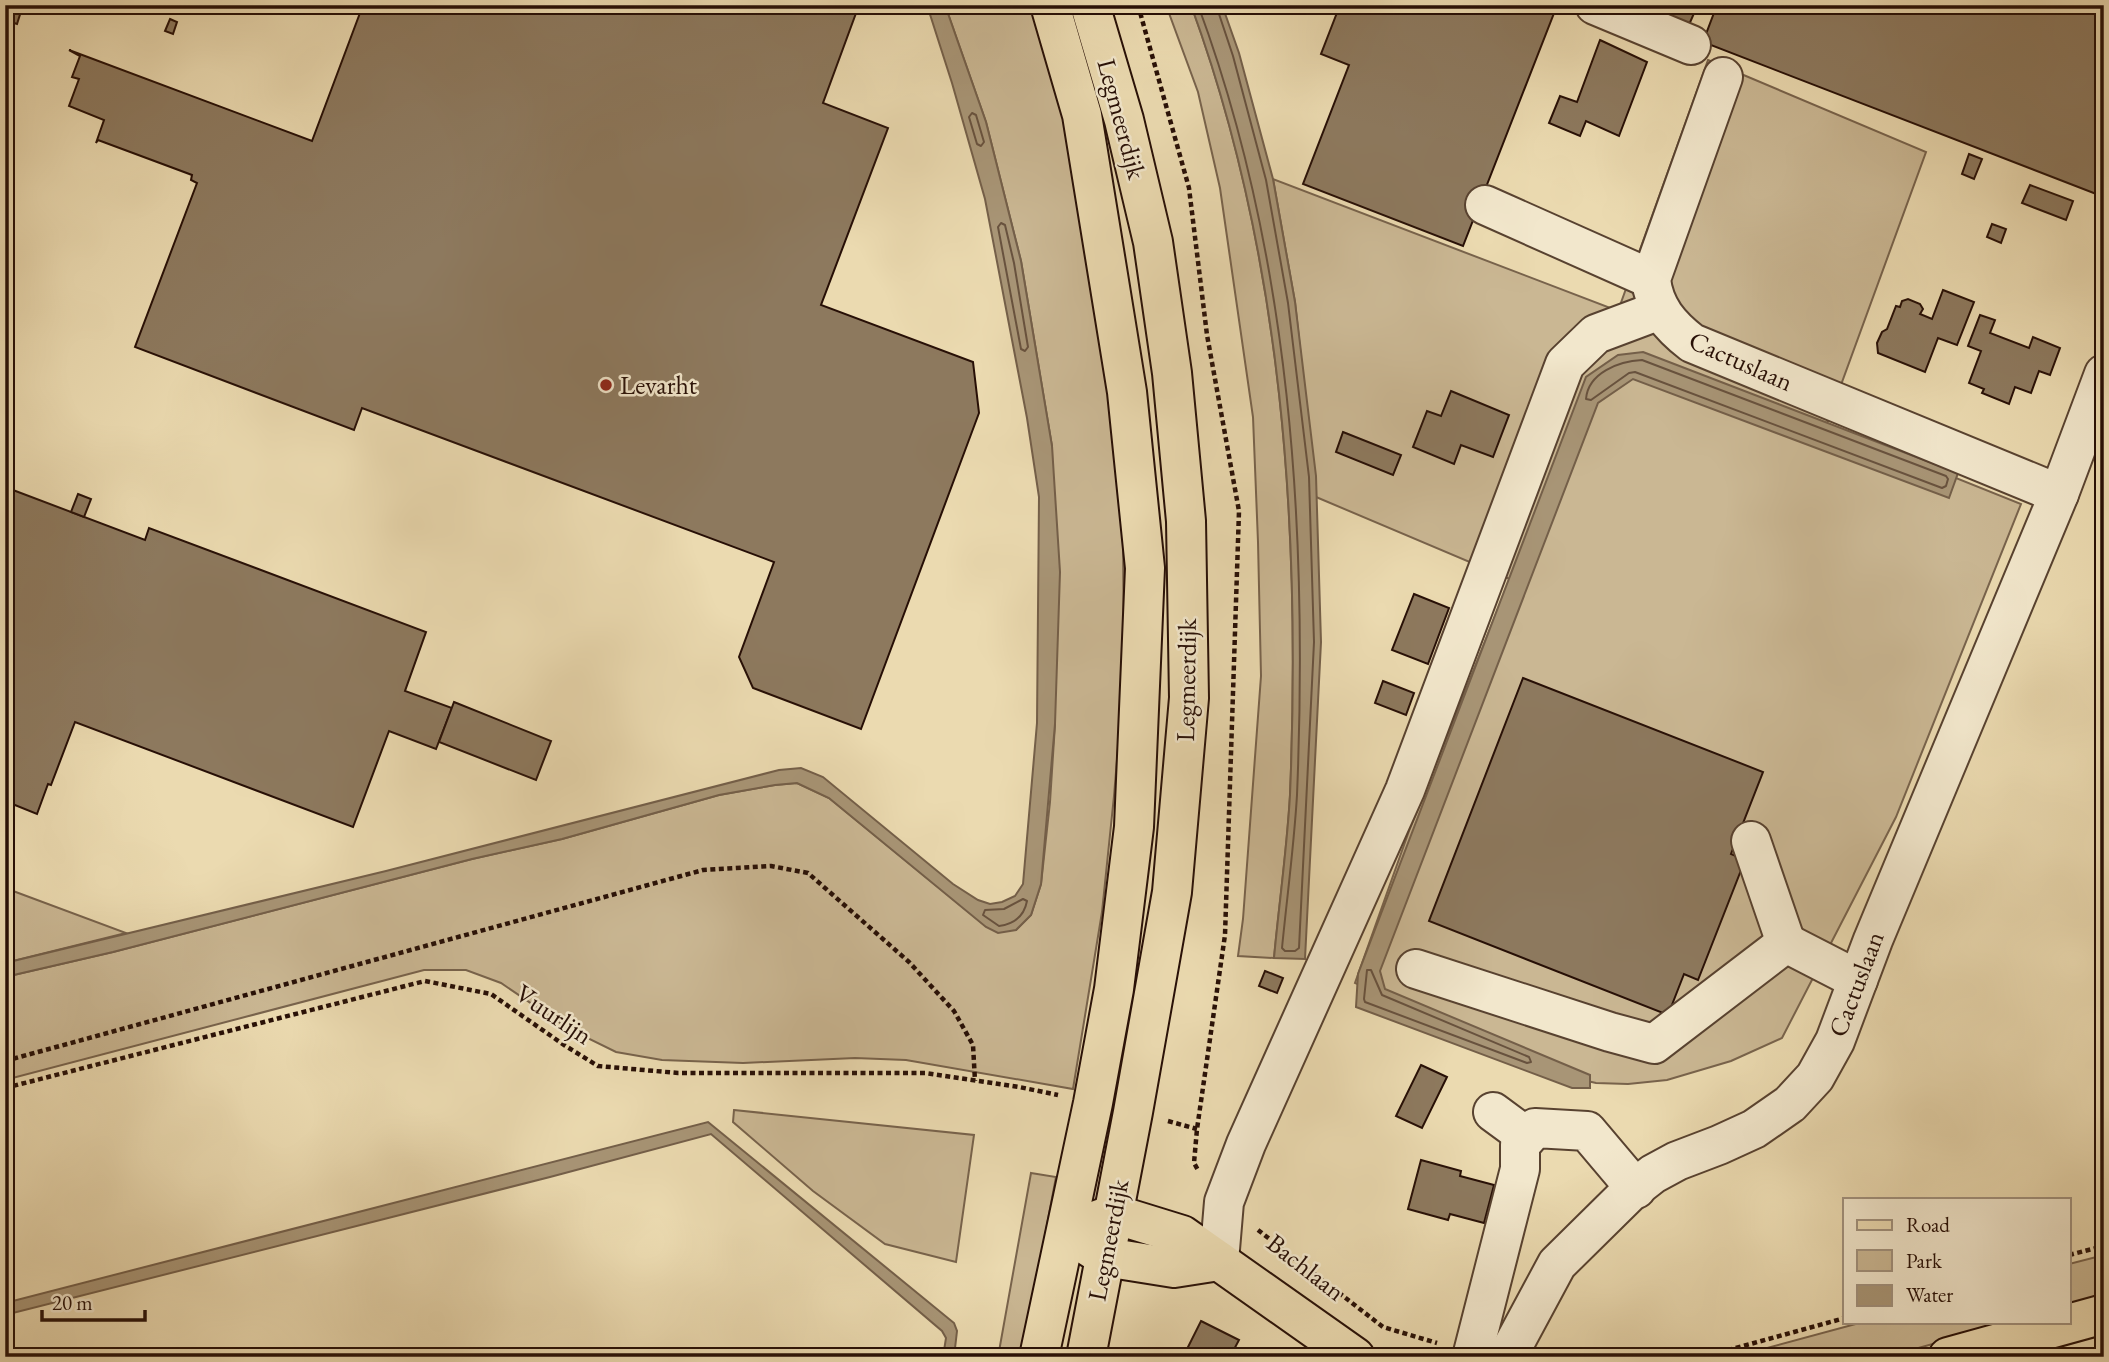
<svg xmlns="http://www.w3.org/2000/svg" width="2109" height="1362" font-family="'EB Garamond',serif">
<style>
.green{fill:#cab793;stroke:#78634c;stroke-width:2}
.water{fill:#a89576;stroke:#745f49;stroke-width:2}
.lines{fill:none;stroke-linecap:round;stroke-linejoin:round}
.shore{stroke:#68523e;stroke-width:2}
.building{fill:#8d795e;stroke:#270f06;stroke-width:2}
.minor-casing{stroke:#584230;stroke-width:42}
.major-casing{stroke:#270f06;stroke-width:42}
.path{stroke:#270f06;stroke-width:4.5;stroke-dasharray:5 3.5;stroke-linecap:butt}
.minor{stroke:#f2e7cc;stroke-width:38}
.major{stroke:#ebdab0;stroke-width:38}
.poi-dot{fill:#8f2418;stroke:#f2e7cc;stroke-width:2.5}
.labels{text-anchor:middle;stroke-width:5;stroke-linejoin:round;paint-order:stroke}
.street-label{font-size:26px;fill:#270f06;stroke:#f2e7cc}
.poi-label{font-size:26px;fill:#270f06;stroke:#f2e7cc;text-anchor:start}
</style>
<rect width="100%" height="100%" fill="#ebdab0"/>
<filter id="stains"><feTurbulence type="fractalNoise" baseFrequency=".00286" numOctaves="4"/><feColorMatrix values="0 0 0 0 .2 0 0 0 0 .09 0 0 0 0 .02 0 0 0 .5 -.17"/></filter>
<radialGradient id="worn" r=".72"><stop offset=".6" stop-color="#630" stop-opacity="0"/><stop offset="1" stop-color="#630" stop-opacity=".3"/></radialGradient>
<!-- green -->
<g class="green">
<polygon points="945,5 1034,5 1063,109 1094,257 1123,538 1124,675 1114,796 1102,912 1073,1089 906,1060 855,1058 743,1063 662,1060 616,1052 569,1029 501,983 466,970 424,970 5,1080 5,977 113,952 472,859 562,839 719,795 775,785 797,783 829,798 987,927 1016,930 1031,915 1041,884 1050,802 1055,724 1052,446 1021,261 986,122"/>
<path d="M 1166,5 L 1191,5 C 1283,256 1301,530 1290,795 C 1287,849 1279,904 1274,958 L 1238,956 L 1243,919 L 1261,676 L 1258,542 L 1253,417 L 1220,188 L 1198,92 Z"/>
<polygon points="1708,60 1926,152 1826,426 2021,504 1896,817 1782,1038 1731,1061 1667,1080 1628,1084 1596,1083 1570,1077 1355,983 1409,831 1510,579 1316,497 1295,302 1273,179 1618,311"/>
<polygon points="5,888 126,933 5,963"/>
<polygon points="734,1110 974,1135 956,1262 885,1244 813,1191 733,1122"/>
<polygon points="1031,1173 1056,1177 1022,1357 998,1357"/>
<polygon points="2104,1255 2104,1296 2069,1306 2069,1264"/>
<polygon points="1863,1322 2012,1322 1886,1357 1734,1357"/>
</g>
<!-- water -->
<g class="water">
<polygon points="927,5 945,5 986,122 1021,261 1052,446 1060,572 1055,724 1041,884 1031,915 1016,930 998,933 986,927 829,798 797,783 775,785 719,795 562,839 472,859 113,952 5,977 5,963 386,871 779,770 801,768 823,777 953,884 978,900 990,904 1002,902 1015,896 1023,884 1037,723 1039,497 1027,418 985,199 952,83"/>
<path d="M 1191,5 L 1222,5 L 1239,53 L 1273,179 L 1295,302 L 1316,476 L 1321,642 L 1305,959 L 1274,958 C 1279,904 1287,849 1290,795 C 1301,529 1283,256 1191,5 Z"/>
<polygon points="1643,352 1958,473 1949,498 1633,379 1598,403 1380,971 1385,989 1590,1075 1590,1088 1572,1088 1356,1007 1358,974 1586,377 1618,355"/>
<polygon points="708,1122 954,1323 957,1331 954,1357 943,1357 946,1338 942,1331 711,1134 550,1177 5,1315 5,1303"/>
</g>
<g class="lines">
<!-- shore -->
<g class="shore">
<path d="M 1198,5 C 1291,256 1308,530 1297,795 C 1294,846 1287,897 1282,948 L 1285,951 L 1295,951 L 1299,948 L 1314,642 L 1309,477 L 1288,303 L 1266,180 L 1233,56 L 1216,5"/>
<polygon points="972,113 976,115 984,142 981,146 977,144 969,117"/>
<polygon points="1001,223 1005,225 1014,263 1028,347 1025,351 1021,349 998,227"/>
<path d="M 1642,360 L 1946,476 L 1948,479 L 1946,486 L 1942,488 L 1635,372 L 1629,373 L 1591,400 L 1586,399 C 1588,373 1619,361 1642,360 Z"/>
<path d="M 1023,899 L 1027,901 C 1024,917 1014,924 999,926 L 983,915 L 985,910 L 1004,909 Z"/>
<polygon points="1371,970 1382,995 1529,1057 1531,1062 1527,1063 1365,1002 1364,999 1367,970"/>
</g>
</g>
<!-- building -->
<g class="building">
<polygon points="5,5 23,5 17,24 5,20"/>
<polygon points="363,5 859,5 823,103 888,128 821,305 973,362 979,413 861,729 753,688 739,657 774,562 362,408 354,430 135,347 197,183 191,180 192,175 98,140 96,143 104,120 69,106 79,79 72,77 80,56 69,50 312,141"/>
<polygon points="1340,5 1548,5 1556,8 1463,246 1303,184 1349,65 1321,54"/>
<polygon points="1668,5 1682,6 1695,11 1685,34 1660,23"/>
<polygon points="1717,5 2104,5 2104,197 1703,42"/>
<polygon points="170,19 177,22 173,34 165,31"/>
<polygon points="1600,40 1647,62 1619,136 1586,121 1580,136 1549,123 1560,96 1577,102"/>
<polygon points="1969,154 1982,159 1974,179 1962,174"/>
<polygon points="2030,185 2073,201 2066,220 2022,203"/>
<polygon points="1992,224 2006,229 2001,243 1987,237"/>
<polygon points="1943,290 1974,302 1957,345 1938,338 1925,372 1878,353 1877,343 1882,332 1887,329 1896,306 1900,307 1902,301 1908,299 1920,304 1923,309 1920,314 1932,319"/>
<polygon points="1980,315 1995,320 1990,333 2029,348 2033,337 2060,348 2050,375 2039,371 2031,393 2015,387 2009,404 1982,393 1984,389 1969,383 1981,351 1968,346"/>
<polygon points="1451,391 1509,415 1493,457 1461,445 1454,464 1413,447 1427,411 1441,416"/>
<polygon points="1343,432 1401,455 1393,475 1336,452"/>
<polygon points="5,487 145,540 149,528 426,632 405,691 452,708 436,749 389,731 353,827 75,722 51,785 48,784 37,814 5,801"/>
<polygon points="78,494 91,499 84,517 71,512"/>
<polygon points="1414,594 1449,608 1428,664 1392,650"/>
<polygon points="1523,678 1763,772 1731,854 1745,860 1698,980 1684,974 1668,1015 1429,921"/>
<polygon points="1383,681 1414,693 1406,715 1375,703"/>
<polygon points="454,702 551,741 536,780 439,742"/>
<polygon points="1265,971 1283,978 1277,993 1259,986"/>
<polygon points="1421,1065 1447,1077 1422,1128 1396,1116"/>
<polygon points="1421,1160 1461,1171 1460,1176 1494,1185 1484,1223 1450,1214 1448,1220 1408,1209"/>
<polygon points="1201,1321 1239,1340 1230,1357 1183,1357"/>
</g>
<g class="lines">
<defs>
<g id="minor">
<polyline points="1595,5 1691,45"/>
<path d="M 1723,77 L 1651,279 C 1654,308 1670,326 1692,343 L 2059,494"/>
<polyline points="1485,205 1651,279"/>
<polyline points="1751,841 1786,943"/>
<polyline points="1416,969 1610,1032 1654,1044 1786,943 1858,980"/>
<polyline points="1493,1112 1527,1137"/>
<polyline points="1219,1261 1224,1202 1246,1144 1405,790 1565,364 1596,334 1660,310"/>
<polyline points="1472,1357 1520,1169 1520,1145 1535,1128 1587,1131 1636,1189"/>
<polyline points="1507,1357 1557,1264 1630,1192 1653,1174 1677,1161 1719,1145 1754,1129 1790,1104 1815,1077 1835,1041 1873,940 2059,494 2104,374"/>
</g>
<g id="major">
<polyline points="1089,1223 1114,1214 1182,1235 1355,1357"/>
<polyline points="1083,1243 1105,1257 1174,1268 1219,1261"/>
<polyline points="1039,1357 1093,1103 1114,989 1134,827 1145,568 1127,392 1082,115 1050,5"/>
<polyline points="1086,1357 1133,1112 1172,892 1189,698 1186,521 1172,373 1153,242 1124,120 1090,5"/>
<polyline points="1948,1357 2104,1314"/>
</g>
</defs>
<!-- minor casing -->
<use href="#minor" class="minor-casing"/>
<!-- major casing -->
<use href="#major" class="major-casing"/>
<!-- path -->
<g class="path">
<polyline points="1138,5 1189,188 1207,335 1239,511 1225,935 1197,1129 1194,1163 1198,1170"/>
<polyline points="5,1061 703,870 771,866 808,873 909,962 954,1011 973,1045 975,1081"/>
<polyline points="5,1088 425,981 491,994 564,1045 598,1066 678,1073 925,1073 1019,1087 1058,1095"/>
<polyline points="1168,1121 1197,1129"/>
<polyline points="1258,1230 1383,1327 1437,1343"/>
<polyline points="2069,1255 2104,1246"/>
<polyline points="1703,1357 1845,1318"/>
</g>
<!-- minor -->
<use href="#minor" class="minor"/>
<!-- major -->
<use href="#major" class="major"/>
</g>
<!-- markers -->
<circle class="poi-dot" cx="606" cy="385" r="7"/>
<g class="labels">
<!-- street labels -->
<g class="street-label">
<text transform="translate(1122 119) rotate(75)" y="9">Legmeerdijk</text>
<text transform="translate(1741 361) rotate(24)" y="9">Cactuslaan</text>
<text transform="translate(1186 680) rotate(-89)" y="9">Legmeerdijk</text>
<text transform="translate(1856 984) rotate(-69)" y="9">Cactuslaan</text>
<text transform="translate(554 1014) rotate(34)" y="9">Vuurlijn</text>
<text transform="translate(1108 1240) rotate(-79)" y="9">Legmeerdijk</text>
<text transform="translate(1306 1267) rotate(38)" y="9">Bachlaan</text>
</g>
<!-- poi labels -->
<g class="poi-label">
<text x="620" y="394">Levarht</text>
</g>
</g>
<!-- margin -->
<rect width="2109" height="1362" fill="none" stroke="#ebdab0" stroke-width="28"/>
<rect x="7" y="7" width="2095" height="1348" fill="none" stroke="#270f06" stroke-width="3.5"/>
<rect x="14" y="14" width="2081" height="1334" fill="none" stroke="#270f06" stroke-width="2"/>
<!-- legend -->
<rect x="1843" y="1198" width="228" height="126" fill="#f2e7cc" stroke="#a1917d" stroke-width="2"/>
<rect x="1857" y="1220" width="35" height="10" fill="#ebdab0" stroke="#a1917d" stroke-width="2"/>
<text x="1906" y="1232" font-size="21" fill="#270f06">Road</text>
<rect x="1857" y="1250" width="35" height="21" fill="#cab793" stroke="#a1917d" stroke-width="2"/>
<text x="1906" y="1268" font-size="21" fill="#270f06">Park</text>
<rect x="1857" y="1285" width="35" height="21" fill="#a89576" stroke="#a1917d" stroke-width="2"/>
<text x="1906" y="1302" font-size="21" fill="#270f06">Water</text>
<!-- scale -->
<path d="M42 1310v10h103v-10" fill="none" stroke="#270f06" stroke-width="3.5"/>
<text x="52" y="1310" font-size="21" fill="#270f06" stroke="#f2e7cc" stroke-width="5" paint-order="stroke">20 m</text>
<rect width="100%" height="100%" filter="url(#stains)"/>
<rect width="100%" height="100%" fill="url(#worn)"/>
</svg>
